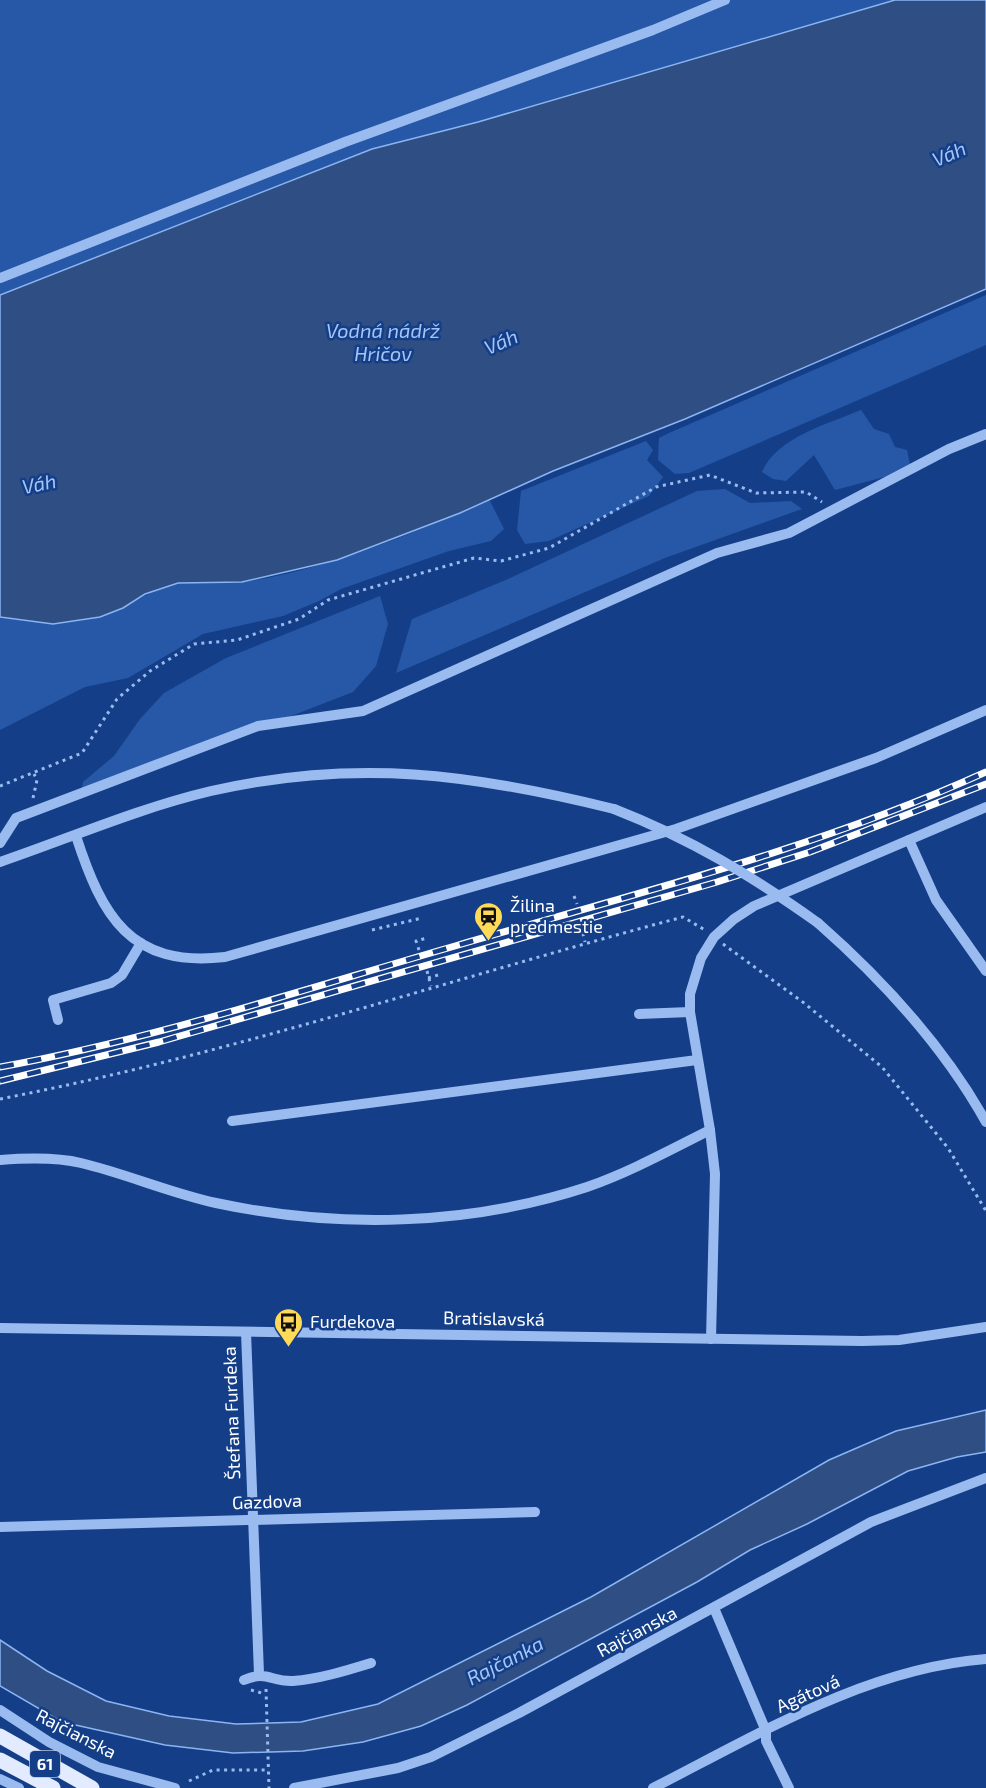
<svg xmlns="http://www.w3.org/2000/svg" width="986" height="1788" font-family="'Exo 2',sans-serif">
<style>
.green{fill:#2658a7}
.water{fill:#2e4e84;stroke:#8bb5f2;stroke-width:1.5}
.lines{fill:none;stroke-linecap:round;stroke-linejoin:round}
.path{stroke:#99bbef;stroke-width:3;stroke-dasharray:3 4.5;stroke-linecap:butt}
.minor{stroke:#99bbef;stroke-width:10}
.major{stroke:#e2ebff;stroke-width:15}
.rail-casing{stroke:#fff;stroke-width:7}
.rail{stroke:#143f88;stroke-width:4.5;stroke-dasharray:14;stroke-linecap:butt}
.minor-bridge{stroke:#99bbef;stroke-width:10}
.labels{text-anchor:middle;stroke-width:5;stroke-linejoin:round;paint-order:stroke}
.shield{fill:#143f88;stroke:#b8c5db;stroke-width:1.5}
.shield-label{font-size:16px;font-weight:bold;fill:#fff}
.poi-label{font-size:18px;fill:#fff;stroke:#143f88;text-anchor:start}
.street-label{font-size:18px;fill:#fff;stroke:#143f88}
.water-label{font-size:20px;font-style:italic;fill:#a5c5f7;stroke:#143f88}
</style>
<rect width="100%" height="100%" fill="#143f88"/>
<!-- green -->
<g class="green">
<polygon points="0,0 895,0 478,122 372,149 0,295"/>
<polygon points="986,295 986,345 689,473 675,474 658,460 659,438 669,433"/>
<path d="M 861,410 L 874,429 L 889,434 L 895,447 L 907,450 L 911,470 L 835,490 L 814,455 L 786,481 L 773,479 L 762,472 C 777,437 828,424 861,410 Z"/>
<polygon points="646,441 653,450 647,460 663,477 649,496 549,541 525,544 517,530 521,491"/>
<polygon points="725,489 750,503 791,501 802,509 665,558 396,673 412,619 508,579 697,491"/>
<path d="M 489,499 L 504,529 L 491,541 L 449,551 L 341,589 L 319,601 L 283,616 L 203,634 L 128,678 L 85,687 L 0,730 L 0,617 C 40,625 83,626 121,609 C 140,600 157,586 179,583 C 200,580 222,585 243,582 C 322,571 416,533 489,499 Z"/>
<polygon points="380,596 388,624 376,666 353,692 80,798 83,782 114,756 140,719 164,693 226,658"/>
</g>
<!-- water -->
<g class="water">
<polygon points="895,0 986,0 986,289 685,419 553,471 460,513 337,560 242,582 178,583 145,594 123,608 100,617 53,624 0,617 0,295 372,149 478,122"/>
<polygon points="986,1410 986,1452 957,1457 908,1471 807,1524 750,1550 697,1582 467,1705 421,1726 363,1742 303,1751 233,1753 165,1745 62,1722 0,1686 0,1640 47,1671 106,1701 169,1716 236,1724 301,1722 378,1704 591,1597 829,1460 896,1431"/>
</g>
<g class="lines">
<!-- path -->
<g class="path">
<polyline points="0,786 82,753 117,699 150,671 194,644 237,640 299,619 328,600 474,558 501,561 549,548 656,487 710,475 756,493 806,492 822,502"/>
<polyline points="33,798 37,780 34,774"/>
<polyline points="574,896 577,904"/>
<polyline points="581,926 585,942"/>
<polyline points="372,930 422,918"/>
<polyline points="723,944 804,1003 882,1067 948,1148 986,1211"/>
<polyline points="419,950 416,941 427,938"/>
<polyline points="427,971 431,986"/>
<polyline points="428,978 438,975"/>
<path d="M 0,1099 C 232,1054 456,977 683,917 L 705,930"/>
<polyline points="266,1689 269,1788"/>
<polyline points="251,1690 265,1694"/>
<polyline points="189,1781 213,1770 268,1770"/>
</g>
<!-- minor -->
<g class="minor">
<polyline points="0,278 345,142 653,30 725,0"/>
<path d="M 76,836 C 102,916 130,968 225,957 L 676,829 L 876,758 L 986,710"/>
<polyline points="909,840 936,900 986,971"/>
<polyline points="0,843 16,818 258,726 363,711 717,553 789,533 949,449 986,434"/>
<path d="M 0,862 C 70,838 139,808 211,791 C 356,758 473,774 614,809"/>
<path d="M 818,923 C 884,981 943,1045 986,1122"/>
<polyline points="639,1014 690,1012"/>
<polyline points="58,1020 53,1000 111,983 122,975 141,943"/>
<polyline points="232,1121 697,1060"/>
<path d="M 0,1160 C 26,1158 56,1157 81,1163 C 127,1174 170,1193 216,1203 C 338,1229 468,1226 587,1187 C 630,1172 670,1150 710,1130"/>
<polyline points="0,1328 862,1341 899,1340 986,1327"/>
<polyline points="246,1332 259,1674"/>
<polyline points="711,1339 715,1174 710,1130 690,1012 690,994 701,958 714,937 734,919 754,906 986,807"/>
<polyline points="0,1527 535,1512"/>
<polyline points="714,1608 766,1731 766,1741 789,1788"/>
<path d="M 244,1680 C 267,1670 271,1682 293,1681 C 319,1679 345,1671 371,1663"/>
<polyline points="0,1710 49,1742 98,1767 175,1788"/>
<polyline points="0,1779 19,1788"/>
<polyline points="294,1788 398,1768 431,1757 519,1713 871,1522 986,1478"/>
<path d="M 653,1788 C 757,1735 867,1668 986,1659"/>
</g>
<!-- major -->
<g class="major">
<polyline points="0,1736 92,1788"/>
<polyline points="0,1760 53,1788"/>
</g>
<defs>
<g id="rail">
<path d="M 0,1067 C 154,1039 305,989 455,946 C 634,894 816,849 986,772"/>
<polyline points="0,1081 159,1042 717,882 810,852 986,784"/>
</g>
</defs>
<!-- rail casing -->
<use href="#rail" class="rail-casing"/>
<!-- rail -->
<use href="#rail" class="rail"/>
<!-- minor-bridge -->
<path class="minor-bridge" d="M 614,809 C 691,839 752,876 818,923"/>
</g>
<!-- icons -->
<defs>
<symbol id="station-pin" viewBox="-11 -11 22 30"><path d="M0 17L-7.5 6A9.5 9.5 0 1 1 7.5 6Z" fill="#ffd958" stroke="#143f88"/><path d="M-3-6H3Q5-6 5-4V2Q5 4 3 4L4.5 6H3L1.5 4h-3L-3 6H-4.5L-3 4Q-5 4-5 2V-4Q-5-6-3-6ZM-3.5-4v3h7v-3ZM-3.5 1v1.5H-2V1ZM2 1v1.5H3.5V1Z" fill="#111"/></symbol>
<symbol id="bus-pin" viewBox="-11 -11 22 30"><path d="M0 17L-7.5 6A9.5 9.5 0 1 1 7.5 6Z" fill="#ffd958" stroke="#143f88"/><path d="M-5-6H5V4H4V6H2V4H-2V6H-4V4H-5ZM-3.5-4V0h7V-4ZM-3.5 1.2v1.5H-2V1.2ZM2 1.2v1.5H3.5V1.2Z" fill="#111"/></symbol>
</defs>
<g fill-rule="evenodd">
<use href="#station-pin" x="472" y="900" width="33" height="45"/>
<use href="#bus-pin" x="272" y="1306" width="33" height="45"/>
</g>
<g class="labels">
<!-- shield labels -->
<rect class="shield" x="30" y="1751" width="30" height="26" rx="4.5"/>
<g class="shield-label">
<text x="45" y="1770">61</text>
</g>
<!-- poi labels -->
<g class="poi-label">
<text x="510" y="912">Žilina<tspan x="510" dy="21">predmestie</tspan></text>
<text x="310" y="1328">Furdekova</text>
</g>
<!-- street labels -->
<g class="street-label">
<text transform="translate(494 1319) rotate(1)" y="6">Bratislavská</text>
<text transform="translate(232 1413) rotate(-92)" y="6">Štefana Furdeka</text>
<text transform="translate(267 1502) rotate(-2)" y="6">Gazdova</text>
<text transform="translate(637 1632) rotate(-28)" y="6">Rajčianska</text>
<text transform="translate(808 1694) rotate(-24)" y="6">Agátová</text>
<text transform="translate(76 1734) rotate(27)" y="6">Rajčianska</text>
</g>
<!-- water labels -->
<g class="water-label">
<text transform="translate(949 154) rotate(-23)" y="7">Váh</text>
<text x="383" y="338">Vodná nádrž<tspan x="383" dy="23">Hričov</tspan></text>
<text transform="translate(501 342) rotate(-23)" y="7">Váh</text>
<text transform="translate(39 484) rotate(-11)" y="7">Váh</text>
<text transform="translate(505 1661) rotate(-27)" y="7">Rajčanka</text>
</g>
</g>
</svg>
